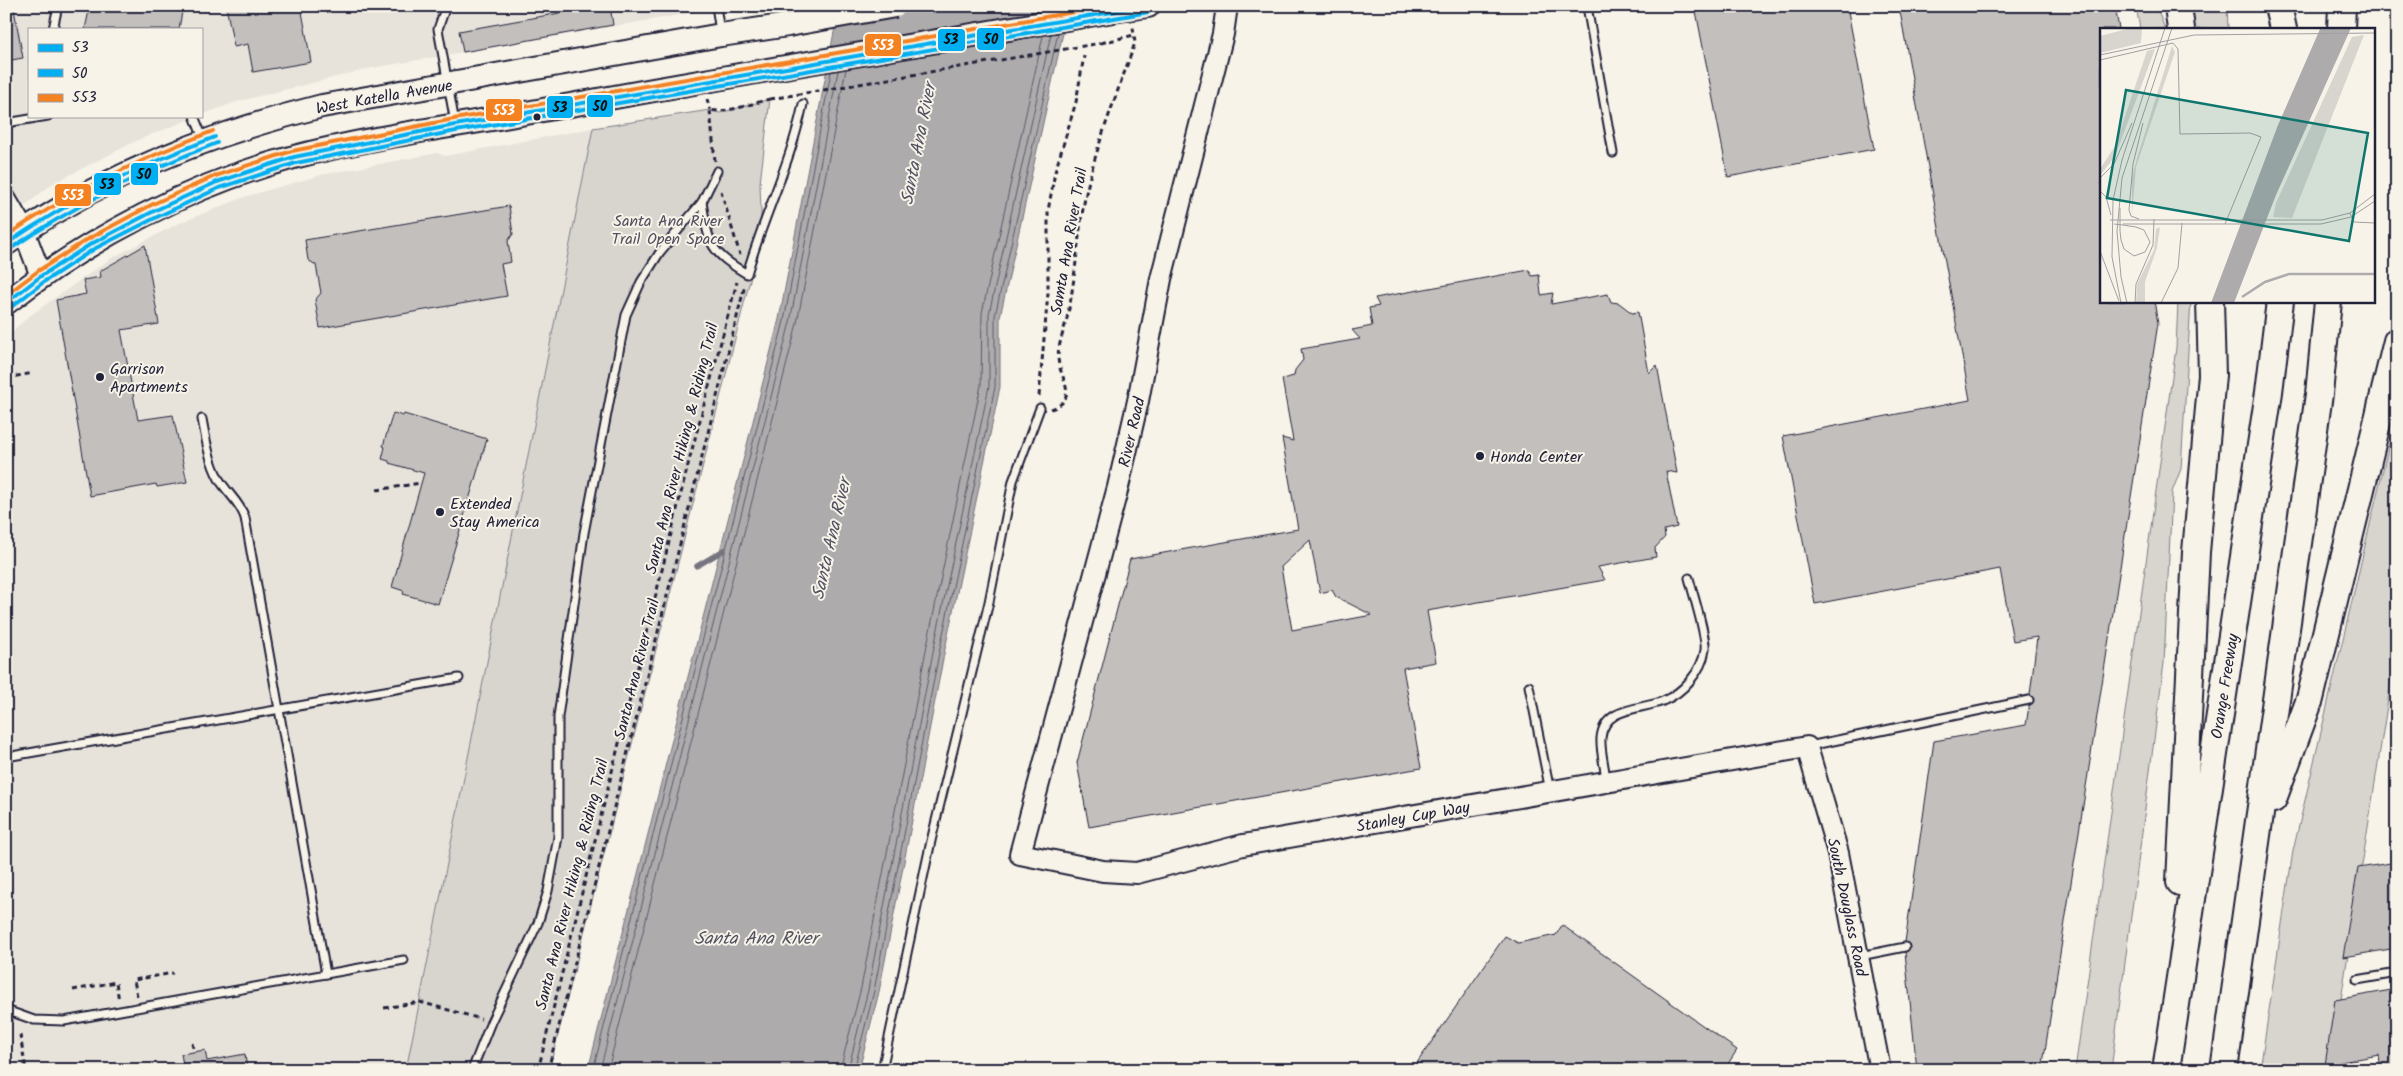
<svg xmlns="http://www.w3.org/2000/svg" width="2403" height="1076" font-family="Kalam,sans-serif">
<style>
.built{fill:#e7e3db}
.green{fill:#d8d5cf;stroke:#7d7c85}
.water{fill:#aeabad;stroke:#76747f}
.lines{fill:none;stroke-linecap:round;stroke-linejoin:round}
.shore{stroke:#5a5969;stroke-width:1}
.stream{stroke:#76747f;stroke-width:5.5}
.building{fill:#c2bfbd;stroke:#22223b;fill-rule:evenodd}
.lane-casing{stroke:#22223b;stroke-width:11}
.secondary-casing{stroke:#22223b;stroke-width:24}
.primary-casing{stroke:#22223b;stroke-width:26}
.highway-casing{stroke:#22223b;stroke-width:30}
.path{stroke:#22223b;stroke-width:3;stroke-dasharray:5 4;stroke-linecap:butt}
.lane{stroke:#f7f3e8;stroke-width:7}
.secondary{stroke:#f7f3e8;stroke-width:20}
.primary{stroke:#f7f3e8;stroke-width:22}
.highway{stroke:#f7f3e8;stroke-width:26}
.primary-bridge-casing{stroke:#22223b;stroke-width:26;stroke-linecap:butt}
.path-bridge{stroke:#22223b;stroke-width:3;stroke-dasharray:5 4;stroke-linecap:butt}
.primary-bridge{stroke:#f7f3e8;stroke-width:22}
.bus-1-casing{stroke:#f7f3e8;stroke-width:8}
.bus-2-casing{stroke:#f7f3e8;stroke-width:8}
.bus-3-casing{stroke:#f7f3e8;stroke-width:8}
.bus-1{stroke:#00aff2;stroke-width:4}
.bus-2{stroke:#00aff2;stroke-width:4}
.bus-3{stroke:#f48221;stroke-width:4}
.bus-dot{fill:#22223b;stroke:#f7f3e8;stroke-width:2}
.labels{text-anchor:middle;stroke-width:4;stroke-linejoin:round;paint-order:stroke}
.street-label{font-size:16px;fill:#22223b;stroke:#f7f3e8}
.park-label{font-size:16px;fill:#504f60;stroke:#f7f3e8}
.poi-label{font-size:16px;fill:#22223b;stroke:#f7f3e8;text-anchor:start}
.water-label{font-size:18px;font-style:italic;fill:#535263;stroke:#f7f3e8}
.inset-river{fill:none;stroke:#aeabad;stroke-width:2.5}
.inset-road{fill:none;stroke:#a29fa3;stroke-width:1}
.view{fill:#0f766e;fill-opacity:0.15;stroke:#0f766e;stroke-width:2.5}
.inset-edge{fill:none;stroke:#22223b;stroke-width:2.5}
.line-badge{stroke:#f7f3e8;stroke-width:2}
.badge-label{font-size:14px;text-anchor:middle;font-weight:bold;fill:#fff}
.pale-badge-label{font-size:14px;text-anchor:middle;font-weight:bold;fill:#111}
</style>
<rect width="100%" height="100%" fill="#f7f3e8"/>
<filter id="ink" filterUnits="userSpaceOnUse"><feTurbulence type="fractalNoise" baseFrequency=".02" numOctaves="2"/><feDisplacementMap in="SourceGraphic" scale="10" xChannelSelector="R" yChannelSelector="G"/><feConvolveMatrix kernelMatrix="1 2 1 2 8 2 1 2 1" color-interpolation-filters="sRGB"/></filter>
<g filter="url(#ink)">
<!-- built -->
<g class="built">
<polygon points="6,6 696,6 697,12 372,68 236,102 201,115 201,29 29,29 29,116 198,116 138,140 52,184 6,221"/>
<polygon points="593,128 406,1070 6,1070 6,337 28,317 110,259 177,224 247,196 321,175 437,153 445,156"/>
</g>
<!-- green -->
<g class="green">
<polygon points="2136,6 2160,6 2158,11 2165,29 2140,29"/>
<polygon points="2193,6 2227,6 2228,29 2195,29"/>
<polygon points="770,99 760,183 762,242 751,276 549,1070 406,1070 593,128 710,110 720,113"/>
<polygon points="2178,301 2191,301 2181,469 2172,492 2164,663 2111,1070 2075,1070 2176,348"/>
<polygon points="2397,410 2397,642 2330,1070 2260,1070 2293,851"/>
</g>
<!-- water -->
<polygon class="water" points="839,6 1069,6 1000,317 1000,387 944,654 879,992 859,1070 588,1070 779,319"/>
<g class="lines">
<!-- shore -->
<g class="shore">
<polyline points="593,1070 784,321 831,72"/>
<polyline points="600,1070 790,322 838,71"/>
<polyline points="608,1070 797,323 846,69"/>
<polyline points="840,1070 861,988 926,650 981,385 982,313 1043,36"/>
<polyline points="848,1070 868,990 933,652 989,386 989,314 1051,34"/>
<polyline points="854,1070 874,991 939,653 995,387 995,316 1058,33"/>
</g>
<!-- stream -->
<polyline class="stream" points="697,566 724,550"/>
</g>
<!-- building -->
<g class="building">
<polygon points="90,6 183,6 179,29 85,29"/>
<polygon points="226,6 301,6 311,62 253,72 248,44 234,47"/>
<polygon points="599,6 610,6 613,25 463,52 459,31"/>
<polygon points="1695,6 1847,6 1874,149 1728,177"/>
<polygon points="1899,6 2115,6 2119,29 2102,29 2102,301 2154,301 2158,323 2042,1070 1917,1070 1905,952 1910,948 1909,944 1905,942 1934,741 2026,725 2029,706 2034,701 2030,695 2037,637 2013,641 2000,569 1815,604 1783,436 1970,400"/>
<polygon points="6,9 14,9 23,58 6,61"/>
<polygon points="509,206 513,234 508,241 511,262 501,264 507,296 320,328 315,300 321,293 316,265 308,260 305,240"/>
<polygon points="145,245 159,324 121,330 138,420 173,415 187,482 157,487 156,484 90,496 56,300 86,294 83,280 101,277 100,271"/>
<path d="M 1529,270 L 1532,276 L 1539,275 L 1541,295 L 1553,293 L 1551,304 L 1608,294 L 1611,302 L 1619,303 L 1632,313 L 1638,312 L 1649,373 L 1657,365 L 1677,473 L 1666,471 L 1677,527 L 1664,530 L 1665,537 L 1655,548 L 1656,557 L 1598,567 L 1605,580 L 1427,611 L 1436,662 L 1403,668 L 1421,768 L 1089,827 L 1077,763 L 1130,559 L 1298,529 L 1282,438 L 1293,441 L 1282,379 L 1294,376 L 1295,370 L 1303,360 L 1301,349 L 1360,339 L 1352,330 L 1372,326 L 1369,308 L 1379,306 L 1375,298 ZM 1310,540 L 1320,593 L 1332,590 L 1336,597 L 1372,615 L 1292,630 L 1281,567 Z"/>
<polygon points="393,413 403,416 404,414 487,439 438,604 403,594 404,591 392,587 424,473 389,463 389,461 382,459 385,447 383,446"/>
<polygon points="2397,862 2397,948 2343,957 2358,868"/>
<polygon points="1562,925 1737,1050 1724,1070 1412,1070 1505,936 1518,943 1556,935"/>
<polygon points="2397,989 2397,1070 2381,1070 2379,1055 2325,1065 2335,1000"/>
<polygon points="205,1050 207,1061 245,1054 247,1070 184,1070 181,1054"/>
</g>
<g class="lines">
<defs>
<g id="lane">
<polyline points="446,6 438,29 455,123"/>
<polyline points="716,6 720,32"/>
<polyline points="1588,12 1613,153"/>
<polyline points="53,29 58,6"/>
<polyline points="194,116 203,138"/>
<polyline points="6,123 48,116"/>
<path d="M 702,202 C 709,245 709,251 747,274 C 763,217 791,163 803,104"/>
<path d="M 202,419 C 206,440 209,461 219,479 C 227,493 240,502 245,518 L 326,974"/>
<polyline points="1529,686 1550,791"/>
<polyline points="1809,746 2029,700"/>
<polyline points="6,757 459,678"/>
<path d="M 1606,780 C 1605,767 1600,751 1601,738 C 1604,706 1642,710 1663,701 C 1683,693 1702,671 1705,650 C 1707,637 1693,594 1689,578"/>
<polyline points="1860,956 1905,947"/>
<polyline points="2357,980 2397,973"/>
<polyline points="6,1010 34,1020 64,1021 404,960"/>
<polyline points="472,1070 491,1022 538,923 548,891 558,837 558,717 584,533 626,315 641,282 660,252 702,202 717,171"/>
<polyline points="882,1070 931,841 989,602 1013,481 1040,408"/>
</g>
<g id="secondary">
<polyline points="1227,6 1223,34 1161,279 1138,401 1118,487 1020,854 1103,871 1137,873 1243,845 1807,747 1838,853 1880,1070"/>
<polyline points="6,200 24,231 41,276"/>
</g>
<g id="primary">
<polyline points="1113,11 1148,6"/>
<path d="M 6,244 C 100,176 210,134 322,106 L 721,35 L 788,25"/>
<path d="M 6,303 C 91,237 190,185 294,157 C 363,139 434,129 504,117 C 596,100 687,84 779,68"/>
</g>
<g id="highway">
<polyline points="2178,6 2181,29"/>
<polyline points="2278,6 2283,29"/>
<polyline points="2341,29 2342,6"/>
<polyline points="2273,799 2310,699 2397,341"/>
<polyline points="2180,882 2196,552 2212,375 2210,301"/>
<polyline points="2166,1070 2269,392 2280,301"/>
<polyline points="2224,1070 2319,394 2328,301"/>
</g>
</defs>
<!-- lane casing -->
<use href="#lane" class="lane-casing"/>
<!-- secondary casing -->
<use href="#secondary" class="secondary-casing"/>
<!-- primary casing -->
<use href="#primary" class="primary-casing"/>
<!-- highway casing -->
<use href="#highway" class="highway-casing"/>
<!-- path -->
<g class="path">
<polyline points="1101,43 1134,35"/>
<polyline points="707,99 710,110"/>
<path d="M 715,161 L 710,110 C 725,114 753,103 770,99"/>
<polyline points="721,191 740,255"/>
<polyline points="7,378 33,373"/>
<polyline points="1039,396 1048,293 1048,211 1055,172 1076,102 1084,56"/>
<path d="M 1051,409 C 1082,398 1057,376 1058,355 C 1059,343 1064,330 1067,318 C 1076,279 1077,238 1085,198 C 1096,145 1117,94 1135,43 L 1133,27"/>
<polyline points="377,490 421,483"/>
<polyline points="73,990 116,982 119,1001"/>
<polyline points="137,996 134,980 173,973"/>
<polyline points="384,1008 420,1002 481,1019"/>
<polyline points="20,1035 26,1070"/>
<polyline points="192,1043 194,1052"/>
<polyline points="538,1070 690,457 737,282"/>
<polyline points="548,1070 745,285"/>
</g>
<!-- lane -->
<use href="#lane" class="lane"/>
<!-- secondary -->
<use href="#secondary" class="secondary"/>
<!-- primary -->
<use href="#primary" class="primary"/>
<!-- highway -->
<use href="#highway" class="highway"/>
<defs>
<g id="primary-bridge">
<polyline points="788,25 895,6"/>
<polyline points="779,68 1113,11"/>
</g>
</defs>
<!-- primary-bridge casing -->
<use href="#primary-bridge" class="primary-bridge-casing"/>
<!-- path-bridge -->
<polyline class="path-bridge" points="770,99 1101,43"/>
<!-- primary-bridge -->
<use href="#primary-bridge" class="primary-bridge"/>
<defs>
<g id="bus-1">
<path d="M 6,244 C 72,199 141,165 215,137"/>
<polyline points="6,303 41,276 91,244 156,210 217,182 294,157 455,125 1147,6"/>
</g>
<g id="bus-2">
<path d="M 10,249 C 75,205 144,171 217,143"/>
<polyline points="10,308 45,281 94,249 159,216 219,188 296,163 456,131 1149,12"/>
</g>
<g id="bus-3">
<path d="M 6,236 C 71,192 140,159 213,131"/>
<polyline points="6,295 38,271 88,239 153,204 215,176 292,151 454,119 1109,6"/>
</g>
</defs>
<!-- bus-1 casing -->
<use href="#bus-1" class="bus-1-casing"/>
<!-- bus-2 casing -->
<use href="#bus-2" class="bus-2-casing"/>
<!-- bus-3 casing -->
<use href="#bus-3" class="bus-3-casing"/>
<!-- bus-1 -->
<use href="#bus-1" class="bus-1"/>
<!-- bus-2 -->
<use href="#bus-2" class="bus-2"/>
<!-- bus-3 -->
<use href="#bus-3" class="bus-3"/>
</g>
</g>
<!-- markers -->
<g class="bus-dot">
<circle cx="537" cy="117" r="4.5"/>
<circle cx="100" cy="377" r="5"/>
<circle cx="1480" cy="456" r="5"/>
<circle cx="440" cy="512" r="5"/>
</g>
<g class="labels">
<!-- street labels -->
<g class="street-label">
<text transform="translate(384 96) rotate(-10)" y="6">West Katella Avenue</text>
<text transform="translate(1068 241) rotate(-80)" y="6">Samta Ana River Trail</text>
<text transform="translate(1131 432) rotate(-77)" y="6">River Road</text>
<text transform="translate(681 448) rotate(-76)" y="6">Santa Ana River Hiking &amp; Riding Trail</text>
<text transform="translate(636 669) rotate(-76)" y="6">Santa Ana River Trail</text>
<text transform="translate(2224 686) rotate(-81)" y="6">Orange Freeway</text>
<text transform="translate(1413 816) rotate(-10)" y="6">Stanley Cup Way</text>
<text transform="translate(571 884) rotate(-76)" y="6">Santa Ana River Hiking &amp; Riding Trail</text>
<text transform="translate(1848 907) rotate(78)" y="6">South Douglass Road</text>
</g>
<!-- park labels -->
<g class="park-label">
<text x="668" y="226">Santa Ana River<tspan x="668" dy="18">Trail Open Space</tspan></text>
</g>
<!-- poi labels -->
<g class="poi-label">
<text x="110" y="374">Garrison<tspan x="110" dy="18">Apartments</tspan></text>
<text x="1490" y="462">Honda Center</text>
<text x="450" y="509">Extended<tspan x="450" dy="18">Stay America</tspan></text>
</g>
<!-- water labels -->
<g class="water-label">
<text transform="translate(918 144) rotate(-79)" y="6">Santa Ana River</text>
<text transform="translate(831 539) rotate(-77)" y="6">Santa Ana River</text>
<text x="756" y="944">Santa Ana River</text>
</g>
</g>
<!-- overview -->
<g transform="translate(2100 28)">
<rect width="275" height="275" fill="#f7f3e8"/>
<path d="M 31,0 L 42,0 L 41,15 L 0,25 L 0,8 ZM 264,7 L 192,190 L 173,189 L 176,175 L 252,9 ZM 72,18 L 75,24 L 36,139 L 32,187 L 32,149 L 38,127 ZM 55,21 L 15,129 L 0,147 L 0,141 L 15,118 L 47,23 ZM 60,199 L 57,220 L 45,254 L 45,275 L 36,275 L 37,256 L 54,222 L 56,201 Z" fill="#d8d5cf"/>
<path d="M 251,0 L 176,167 L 134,275 L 111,275 L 178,97 L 220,1 Z" fill="#aeabad"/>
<path class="inset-river" d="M 142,269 L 165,254 L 189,246 L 275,246"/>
<path class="inset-road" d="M 0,27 L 94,7 L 275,5M 0,32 L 73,15 L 78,21 L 80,106 L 150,105 L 161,109 L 125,196M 0,150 L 14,136 L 32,95M 0,163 L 6,169 L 11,187M 250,185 L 254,194 L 275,195M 39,191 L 31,188 L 29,182 L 33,136 L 43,95M 10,192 L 222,192 L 250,185 L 275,166M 14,196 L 23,197 L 29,198 L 36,199 L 44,202 L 50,214 L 45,224 L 34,228 L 24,221 L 21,212 L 20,203 L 20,180M 23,196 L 221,196 L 251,189 L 275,173M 0,223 L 19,273M 21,275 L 12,229 L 13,172 L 22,132 L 65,0M 27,275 L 21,249 L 17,203 L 22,150 L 72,0M 35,275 L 36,256 L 53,217 L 54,191M 61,275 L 78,240 L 82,195"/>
<path class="view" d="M 26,62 L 268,105 L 249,213 L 7,170 Z"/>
<rect width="275" height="275" class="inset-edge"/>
</g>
<g class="line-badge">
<rect x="976" y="27" width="29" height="24" rx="5" fill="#00aff2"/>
<rect x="937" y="28" width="29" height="24" rx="5" fill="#00aff2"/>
<rect x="864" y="33" width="38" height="24" rx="5" fill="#f48221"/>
<rect x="586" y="94" width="28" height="24" rx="5" fill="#00aff2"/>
<rect x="546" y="95" width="28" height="24" rx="5" fill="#00aff2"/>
<rect x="485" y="98" width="38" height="24" rx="5" fill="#f48221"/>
<rect x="130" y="162" width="29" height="24" rx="5" fill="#00aff2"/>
<rect x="93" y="172" width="29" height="24" rx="5" fill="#00aff2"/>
<rect x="54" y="183" width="38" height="24" rx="5" fill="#f48221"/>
</g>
<g class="badge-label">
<text x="883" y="50">553</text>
<text x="504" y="115">553</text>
<text x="73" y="200">553</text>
</g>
<g class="pale-badge-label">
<text x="991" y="44">50</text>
<text x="951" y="44">53</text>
<text x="600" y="111">50</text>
<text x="560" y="112">53</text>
<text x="144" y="179">50</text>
<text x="107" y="189">53</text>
</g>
<!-- margin -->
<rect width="2403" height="1076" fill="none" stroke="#f7f3e8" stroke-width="25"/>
<rect x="12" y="12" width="2378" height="1051" fill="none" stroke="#22223b" stroke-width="2" filter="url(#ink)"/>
<!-- legend -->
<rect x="28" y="28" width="175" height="90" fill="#f7f3e8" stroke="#a29fa3"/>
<rect x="38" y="44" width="25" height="8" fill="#00aff2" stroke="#a29fa3"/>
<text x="72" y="52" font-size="15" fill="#22223b">53</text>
<rect x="38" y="69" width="25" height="8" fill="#00aff2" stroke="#a29fa3"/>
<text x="72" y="78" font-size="15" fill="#22223b">50</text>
<rect x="38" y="94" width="25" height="8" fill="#f48221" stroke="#a29fa3"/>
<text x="72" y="102" font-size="15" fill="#22223b">553</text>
</svg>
